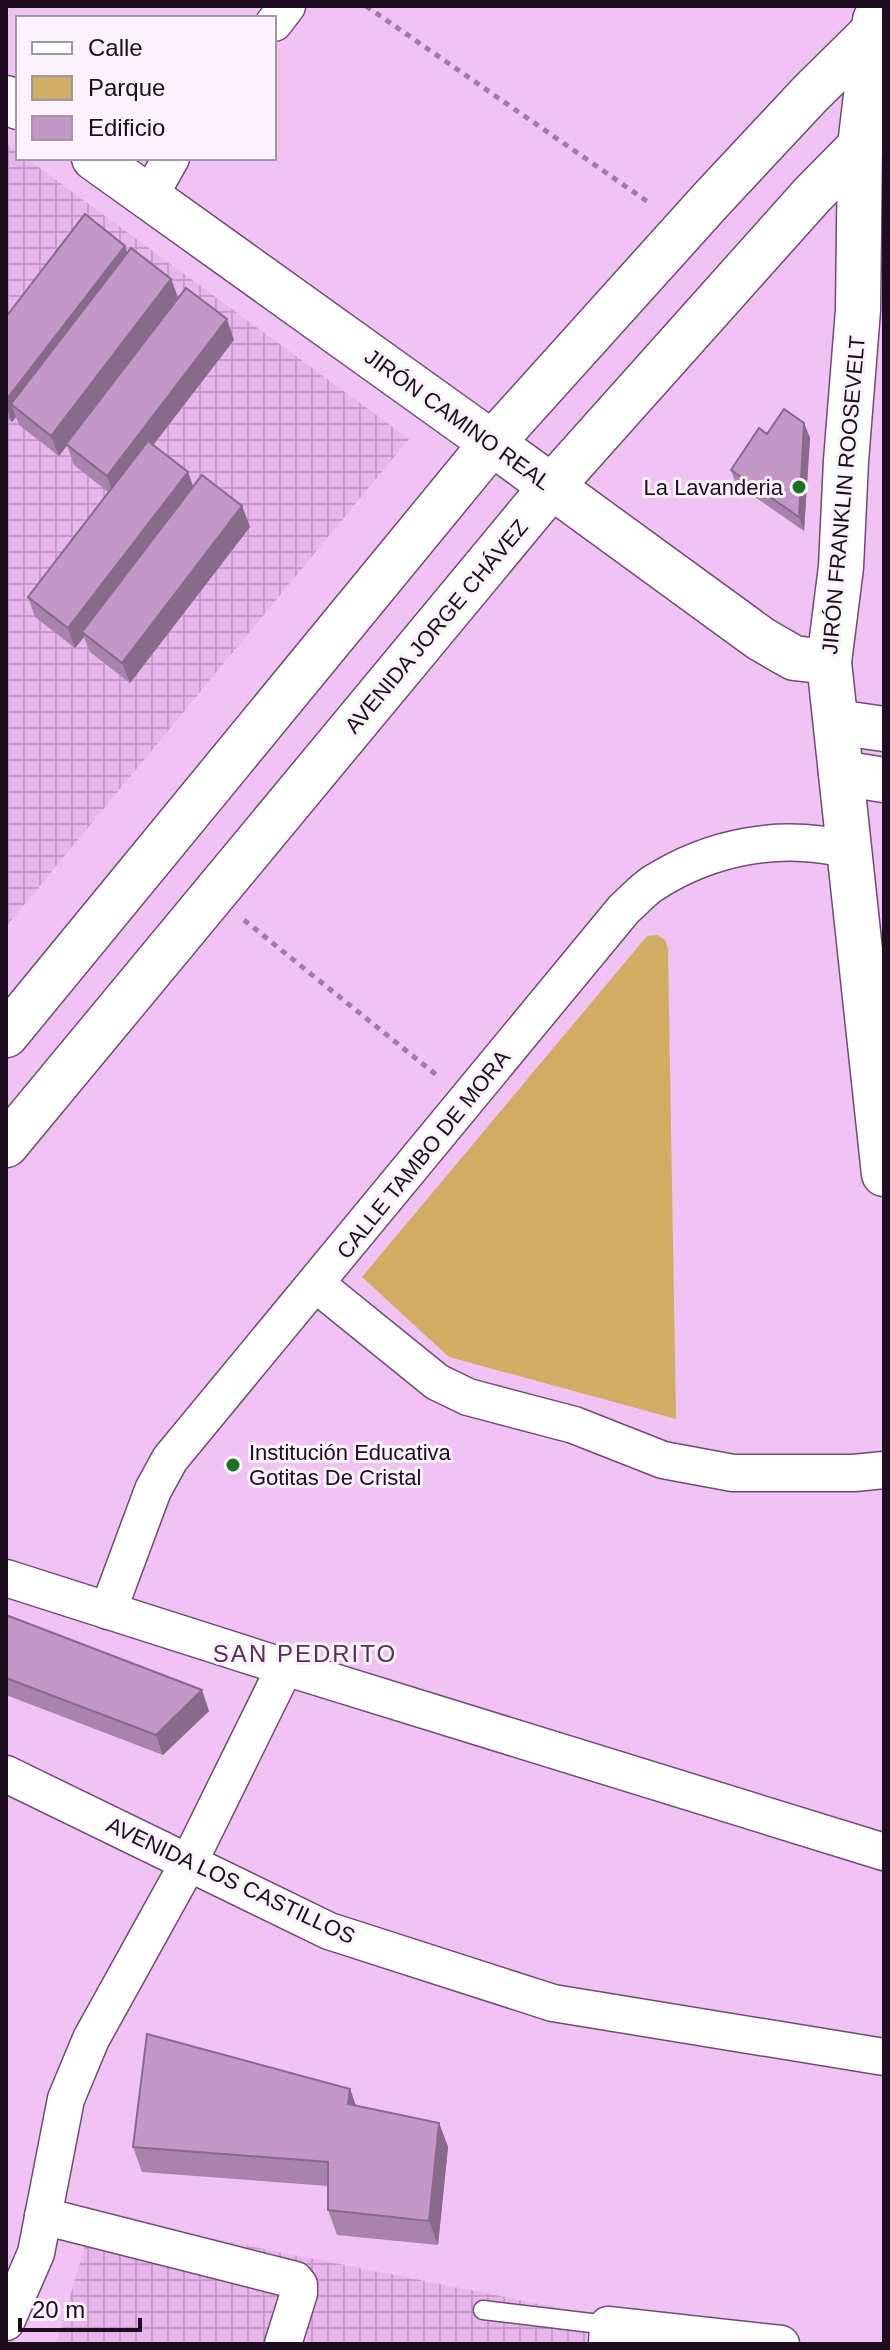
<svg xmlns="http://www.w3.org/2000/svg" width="890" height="2350" font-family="Arial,sans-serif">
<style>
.industrial{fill:url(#industrial-grid)}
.park{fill:#d1ad63}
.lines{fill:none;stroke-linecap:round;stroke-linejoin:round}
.lane-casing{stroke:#714a75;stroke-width:21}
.street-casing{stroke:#714a75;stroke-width:39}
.secondary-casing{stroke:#714a75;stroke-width:47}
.path{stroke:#a07ea3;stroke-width:5;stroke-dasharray:6 6;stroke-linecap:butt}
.lane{stroke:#fff;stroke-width:18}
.street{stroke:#fff;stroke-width:36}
.secondary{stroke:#fff;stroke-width:44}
.wall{fill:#a883ab}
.shaded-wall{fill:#886a8b}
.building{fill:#c398c7;stroke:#886a8b;stroke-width:2}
.poi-dot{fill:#197321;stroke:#fbf2fc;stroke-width:3}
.labels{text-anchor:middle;stroke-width:6;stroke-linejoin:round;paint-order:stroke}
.street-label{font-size:22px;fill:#1d0d1f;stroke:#fbf2fc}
.poi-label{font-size:22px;fill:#1d0d1f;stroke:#fbf2fc;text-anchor:end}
.neighbourhood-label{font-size:24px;letter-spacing:2px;fill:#552f58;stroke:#fbf2fc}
</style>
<defs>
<pattern id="industrial-grid" width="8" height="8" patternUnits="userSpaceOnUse" patternTransform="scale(2)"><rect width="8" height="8" fill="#e8b6ec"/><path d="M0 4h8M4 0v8" fill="none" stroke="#c79bca"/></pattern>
</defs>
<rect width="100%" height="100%" fill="#f0c3f4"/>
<!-- industrial -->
<g class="industrial">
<polygon points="6,143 18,152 18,158 26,158 409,439 6,927"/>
<polygon points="94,2215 590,2314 586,2344 56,2344"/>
</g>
<!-- park -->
<polygon class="park" points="657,935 665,940 668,948 676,1419 449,1357 362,1277 647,936"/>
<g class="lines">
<defs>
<polyline id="lane" points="483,2310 608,2325"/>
<g id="street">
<polyline points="274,23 287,6"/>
<polyline points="149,197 171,158"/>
<polyline points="316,1284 437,1382 468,1397 574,1425 663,1460 733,1473 854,1473 884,1470"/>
<polyline points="6,1578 285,1667 884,1852"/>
<path d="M 108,1611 L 153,1490 L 170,1459 L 624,909 C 633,901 642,891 652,884 C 711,846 781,833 849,850"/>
<polyline points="6,1774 329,1931 553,2003 884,2057"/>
<polyline points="43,2216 295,2280 299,2285 299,2293 283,2344"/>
<polyline points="6,2322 36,2253 66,2099 91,2039 189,1862 285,1667"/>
<polyline points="607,2344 608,2325 781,2344"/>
</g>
<g id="secondary">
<polyline points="875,20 860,146 858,310 846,461 841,567 829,662 884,1174"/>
<polyline points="6,98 18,107"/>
<polyline points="94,158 492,443 761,639 794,658 829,662"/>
<polyline points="836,722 884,729"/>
<polyline points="841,773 884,780"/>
<polyline points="6,1035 492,443 711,200 810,94 884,21"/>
<polyline points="6,1145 552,486 812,195 884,122"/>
</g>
</defs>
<!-- lane casing -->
<use href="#lane" class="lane-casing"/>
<!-- street casing -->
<use href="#street" class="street-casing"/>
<!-- secondary casing -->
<use href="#secondary" class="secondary-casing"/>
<!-- path -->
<g class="path">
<polyline points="366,6 651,204"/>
<polyline points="244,920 439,1077"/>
</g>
<!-- lane -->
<use href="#lane" class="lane"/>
<!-- street -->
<use href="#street" class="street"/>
<!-- secondary -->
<use href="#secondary" class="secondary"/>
</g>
<!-- wall -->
<g class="wall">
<polygon points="128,253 171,279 178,299 234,340 153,445 188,472 193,487 242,506 250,527 130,683 90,652 84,637 75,648 35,617 28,597 108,492 74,465 67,445 59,456 19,425 16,417 12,422 6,417 6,317"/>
<polygon points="804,423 810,438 804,531 736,484 731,470 767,434"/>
<polygon points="6,1615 209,1711 163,1755 6,1695"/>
<polygon points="350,2089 356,2106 439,2123 448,2147 438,2245 337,2235 328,2210 328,2186 142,2172 133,2147"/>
</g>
<!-- shaded-wall -->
<g class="shaded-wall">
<polygon points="125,246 132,266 11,404 16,417 12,422 6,405 6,400"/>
<polygon points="171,279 179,300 59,456 51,436"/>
<polygon points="227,319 234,340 114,496 107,476"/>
<polygon points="804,423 810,438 804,531 799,517"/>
<polygon points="188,472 195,492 82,632 84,637 75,648 68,628"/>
<polygon points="242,506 250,527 130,683 122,663"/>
<polygon points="202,1690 209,1711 163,1755 156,1735"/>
<polygon points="350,2089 359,2114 348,2104"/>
<polygon points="439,2123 448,2147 438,2245 429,2221"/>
</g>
<!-- building -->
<g class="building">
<polygon points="85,214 125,246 6,400 6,317"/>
<polygon points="131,248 171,279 51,436 11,404"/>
<polygon points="186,288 227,319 107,476 66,444"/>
<polygon points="784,409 804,423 799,517 731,470 759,428 767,434"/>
<polygon points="148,441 188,472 68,628 28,597"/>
<polygon points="202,475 242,506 122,663 82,632"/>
<polygon points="6,1615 202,1690 156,1735 6,1678"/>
<polygon points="147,2034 350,2089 348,2104 439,2123 429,2221 328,2210 328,2162 133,2147"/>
</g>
<!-- markers -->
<g class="poi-dot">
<circle cx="799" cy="487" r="8"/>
<circle cx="233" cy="1465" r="8"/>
</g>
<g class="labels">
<!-- street labels -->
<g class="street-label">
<text transform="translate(458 419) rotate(36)" y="8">JIRÓN CAMINO REAL</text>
<text transform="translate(843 495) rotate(-85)" y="8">JIRÓN FRANKLIN ROOSEVELT</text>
<text transform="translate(436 626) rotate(-50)" y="8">AVENIDA JORGE CHÁVEZ</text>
<text transform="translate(423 1154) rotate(-51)" y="8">CALLE TAMBO DE MORA</text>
<text transform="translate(231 1880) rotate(25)" y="8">AVENIDA LOS CASTILLOS</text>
</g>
<!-- poi labels -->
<g class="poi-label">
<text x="783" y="495">La Lavanderia</text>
<text x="249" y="1460" text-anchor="start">Institución Educativa<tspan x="249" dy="25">Gotitas De Cristal</tspan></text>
</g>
<!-- neighbourhood labels -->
<g class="neighbourhood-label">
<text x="305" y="1662">SAN PEDRITO</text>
</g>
</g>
<!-- border -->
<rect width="890" height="2350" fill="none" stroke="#1d0d1f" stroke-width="16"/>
<!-- legend -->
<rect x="16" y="16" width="260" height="144" fill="#fbf2fc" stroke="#a296a4" stroke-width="2"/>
<rect x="32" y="42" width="40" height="12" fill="#ffffff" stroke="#a296a4" stroke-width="2"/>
<text x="88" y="56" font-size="24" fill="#1d0d1f">Calle</text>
<rect x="32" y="76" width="40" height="24" fill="#d1ad63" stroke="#a296a4" stroke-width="2"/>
<text x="88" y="96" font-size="24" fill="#1d0d1f">Parque</text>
<rect x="32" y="116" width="40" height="24" fill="#c398c7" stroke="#a296a4" stroke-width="2"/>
<text x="88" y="136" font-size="24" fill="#1d0d1f">Edificio</text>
<!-- scale -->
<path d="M20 2318v12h120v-12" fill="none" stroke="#1d0d1f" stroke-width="4"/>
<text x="32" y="2318" font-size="24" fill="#1d0d1f" stroke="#fbf2fc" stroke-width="6" paint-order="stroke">20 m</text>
</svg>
